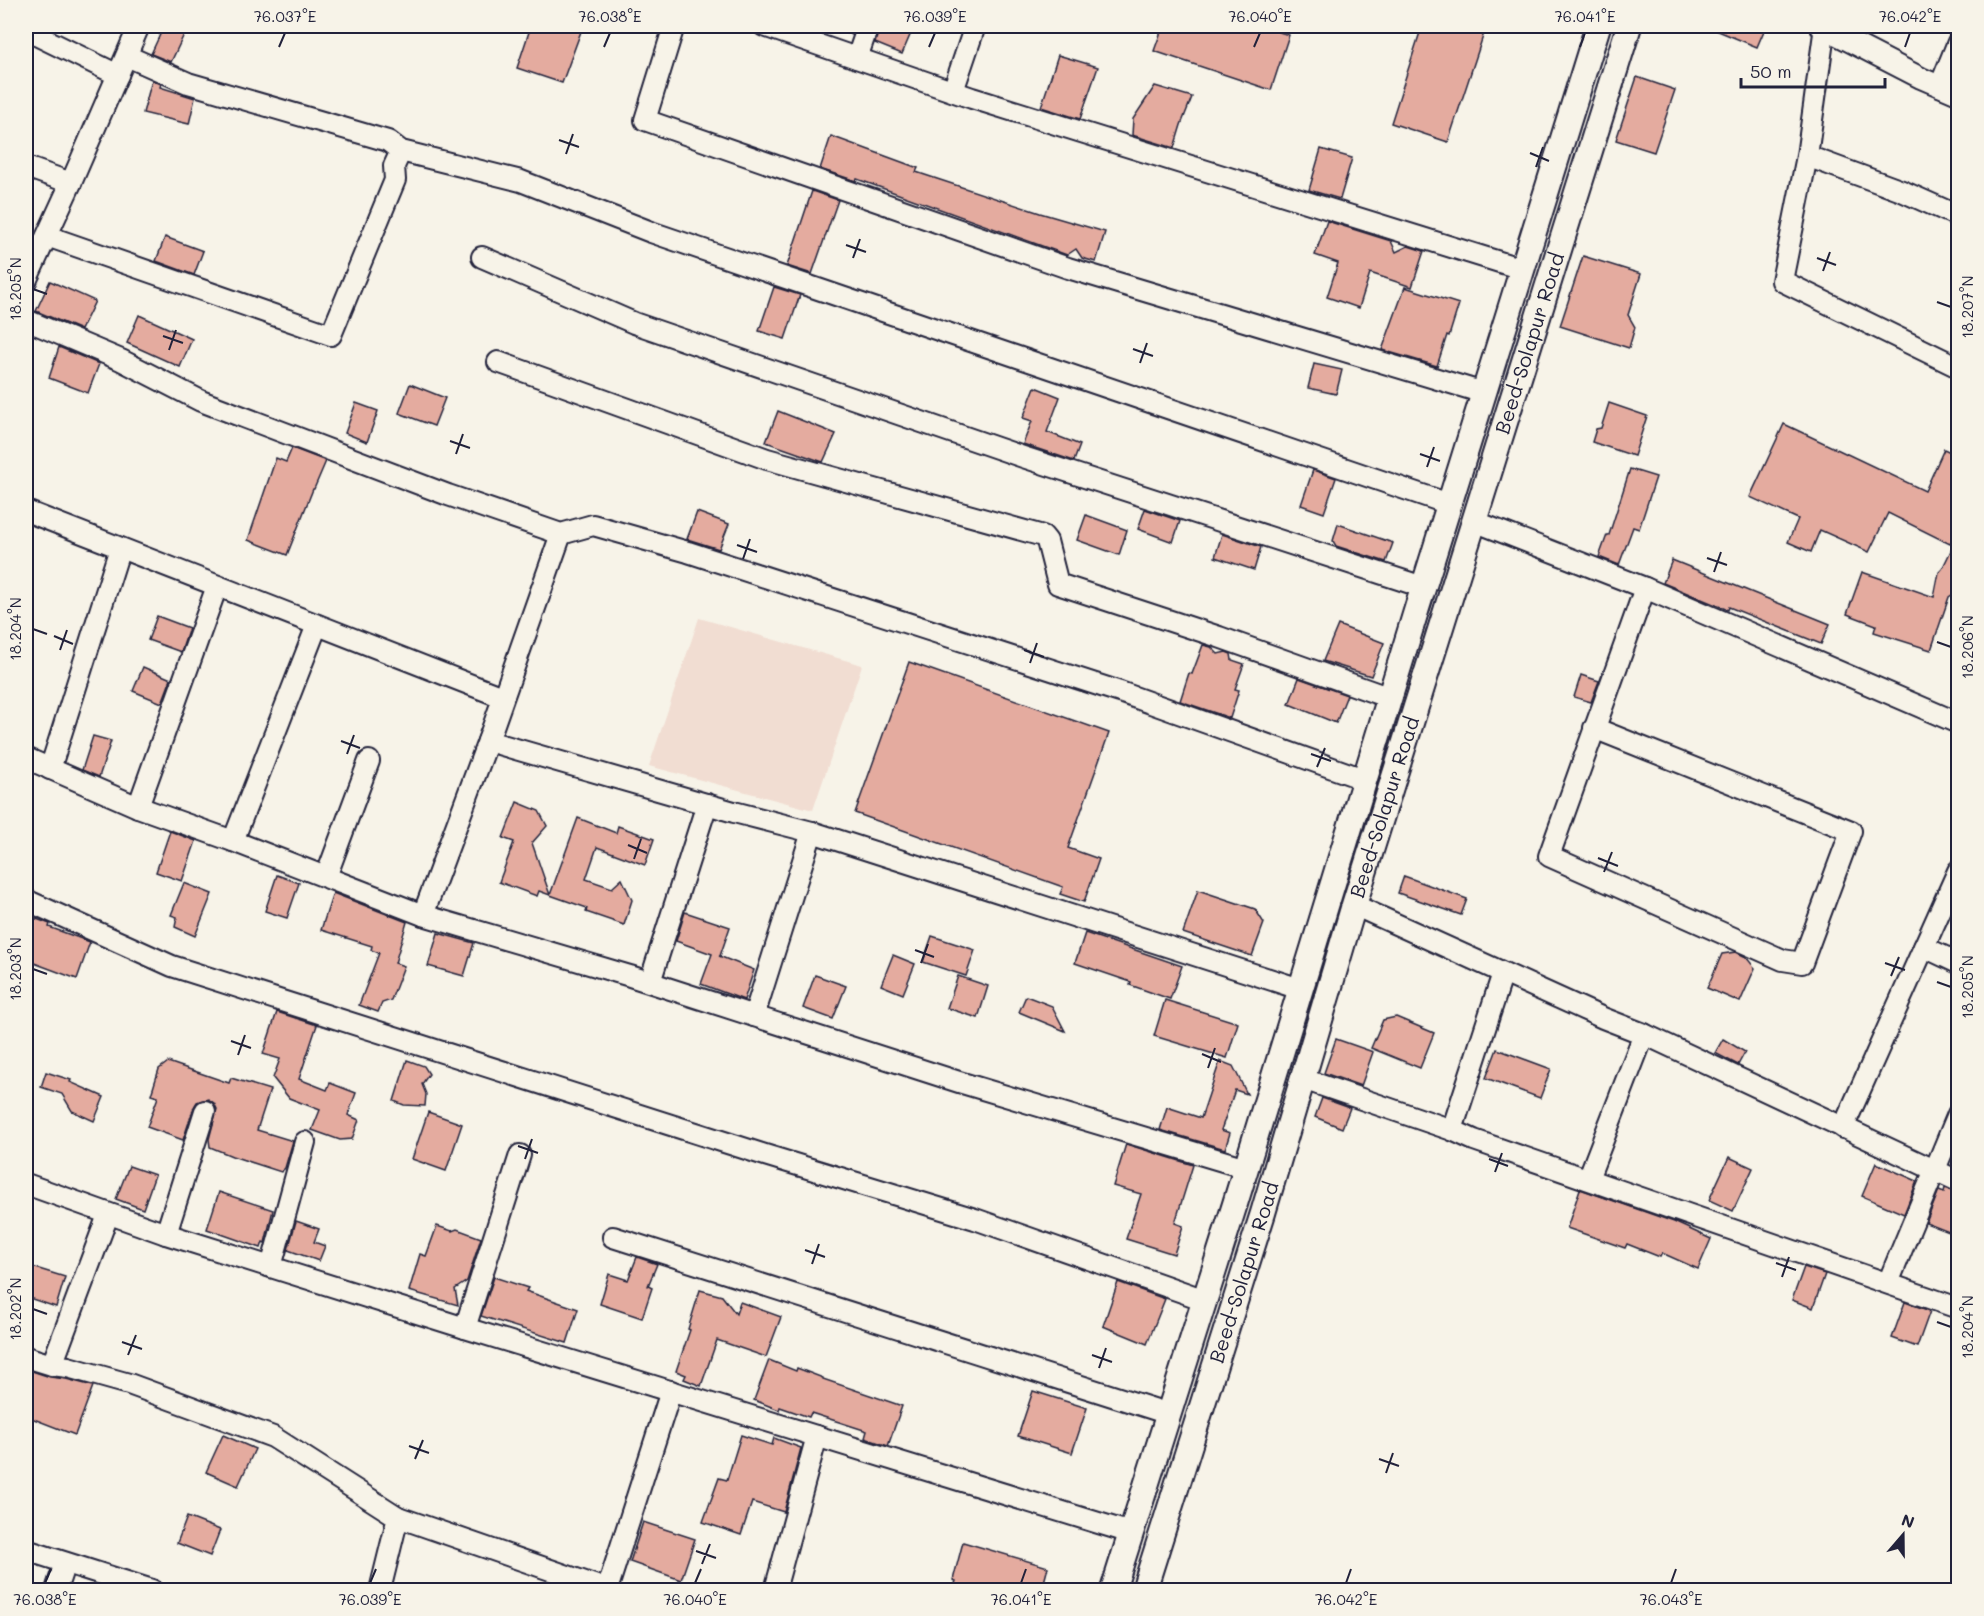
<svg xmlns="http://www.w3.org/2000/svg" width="1984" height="1616" font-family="Mali,sans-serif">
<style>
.built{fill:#f1ddd2}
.building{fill:#e4ab9f;stroke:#22223b;stroke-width:1.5}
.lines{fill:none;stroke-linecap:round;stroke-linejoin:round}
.minor-casing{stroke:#22223b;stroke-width:24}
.major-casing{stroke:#22223b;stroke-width:28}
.minor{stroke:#f7f3e8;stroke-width:20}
.major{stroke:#f7f3e8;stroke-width:24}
.ticks{fill:none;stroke:#22223b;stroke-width:2}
.labels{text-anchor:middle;stroke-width:5;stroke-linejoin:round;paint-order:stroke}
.street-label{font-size:20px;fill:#22223b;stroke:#f7f3e8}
.neatline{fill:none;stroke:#22223b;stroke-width:2}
.ticks-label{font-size:15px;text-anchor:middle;fill:#22223b}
</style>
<rect width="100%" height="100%" fill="#f7f3e8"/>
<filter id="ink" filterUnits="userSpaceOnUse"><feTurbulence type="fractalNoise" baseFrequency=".0167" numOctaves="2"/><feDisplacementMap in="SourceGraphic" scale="12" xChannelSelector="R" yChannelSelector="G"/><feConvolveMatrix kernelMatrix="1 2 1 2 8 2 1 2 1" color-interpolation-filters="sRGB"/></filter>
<g filter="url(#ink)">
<!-- built -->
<polygon class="built" points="699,618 862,665 813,810 649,766"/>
<!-- building -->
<g class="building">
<polygon points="164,26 188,26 171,62 151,54"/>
<polygon points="531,26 583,26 562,83 517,68"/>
<polygon points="832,26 855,26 852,35"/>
<polygon points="880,26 914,26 902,54 875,43"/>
<polygon points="1163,26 1260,26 1289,35 1271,90 1154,51"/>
<polygon points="1422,26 1462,26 1484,33 1448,142 1391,123"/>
<polygon points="1706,26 1766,26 1757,47"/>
<polygon points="1058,55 1098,67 1080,119 1041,107"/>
<polygon points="1637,77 1675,90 1654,152 1616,140"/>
<polygon points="152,80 161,84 160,87 195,98 189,124 143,113"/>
<polygon points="1155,86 1192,97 1181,125 1174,148 1132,135 1133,119"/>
<polygon points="831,136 918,168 916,172 1040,213 1105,232 1096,262 1082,258 1076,249 1067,255 857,179 856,181 820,169"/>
<polygon points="1321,149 1352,158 1340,199 1309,190"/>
<polygon points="812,191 838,200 812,274 787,266"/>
<polygon points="1327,221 1391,241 1396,252 1408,246 1424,251 1412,287 1370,273 1359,308 1327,297 1338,263 1315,255"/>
<polygon points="165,237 203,251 194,275 156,261"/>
<polygon points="1583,256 1641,274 1628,315 1635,327 1629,348 1560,326"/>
<polygon points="50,281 95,301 81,330 36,311"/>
<polygon points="774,287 800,295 785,339 759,331"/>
<polygon points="1405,287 1459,304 1449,336 1447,335 1437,366 1382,350"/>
<polygon points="139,315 192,339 180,367 127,343"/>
<polygon points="59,347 99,364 88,393 49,378"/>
<polygon points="1314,364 1342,370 1336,394 1308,388"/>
<polygon points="410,384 445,398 434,426 399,413"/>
<polygon points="1035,387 1060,397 1047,432 1080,445 1074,461 1023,444 1032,421 1023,418"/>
<polygon points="356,403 378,411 367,442 345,433"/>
<polygon points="1609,403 1647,416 1634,456 1592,442 1596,429 1601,428"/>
<polygon points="778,411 836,434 823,462 766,442"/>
<polygon points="1784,424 1925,491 1944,449 1959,456 1959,528 1950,544 1888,513 1869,552 1820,530 1811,552 1788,542 1798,519 1750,497"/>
<polygon points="292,448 326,461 314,489 313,489 287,555 248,540 276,458 286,462"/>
<polygon points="1630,469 1656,477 1639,529 1633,527 1619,565 1599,557 1607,535 1609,535"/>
<polygon points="1313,470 1336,478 1324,513 1301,505"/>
<polygon points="1145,509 1180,521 1173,542 1138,529"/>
<polygon points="697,512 729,524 719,549 687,539"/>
<polygon points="1086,515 1127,530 1119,555 1077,540"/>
<polygon points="1338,524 1393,543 1386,562 1336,546 1333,541"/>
<polygon points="1222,534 1261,547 1254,570 1215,557"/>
<polygon points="1959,534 1959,590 1949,597 1931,650 1874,632 1876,625 1847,614 1862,572 1934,597 1939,572 1942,569"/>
<polygon points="1672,560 1830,624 1821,644 1729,607 1728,610 1663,583"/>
<polygon points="157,616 189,628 181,652 148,640"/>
<polygon points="1338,625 1384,643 1371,676 1323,661"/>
<polygon points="1203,645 1211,647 1218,654 1226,652 1231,654 1232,660 1244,664 1235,689 1239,690 1230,718 1180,701 1189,673 1192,674"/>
<polygon points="909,662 1109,733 1068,848 1099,859 1084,902 1060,894 1063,887 855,813"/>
<polygon points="143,667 171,679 162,703 133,691"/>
<polygon points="1581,675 1599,681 1591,702 1574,697"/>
<polygon points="1299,678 1347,695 1336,723 1289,704"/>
<polygon points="93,736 111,741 99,777 82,770"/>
<polygon points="517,802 539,811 547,826 532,843 550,895 539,891 537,896 499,882 514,842 503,838"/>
<polygon points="578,818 616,833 618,826 654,839 645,865 597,847 586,879 612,888 622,879 632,900 624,925 586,912 587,908 550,895"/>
<polygon points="170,831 196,841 182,881 156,872"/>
<polygon points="277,875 299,883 287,918 265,911"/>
<polygon points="1404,876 1467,899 1461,915 1398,893"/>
<polygon points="184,883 212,894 195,936 175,927 177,917 171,915"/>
<polygon points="1198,890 1255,909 1264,923 1252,956 1183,933"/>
<polygon points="333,893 407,922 395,963 404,966 391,1000 382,1003 378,1012 359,1005 379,953 371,950 372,946 321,930"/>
<polygon points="685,912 730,927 720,956 719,956 754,970 744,1000 701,984 712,954 676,941"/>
<polygon points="26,915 50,924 49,927 90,942 77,979 26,960"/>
<polygon points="438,933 474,943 464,976 428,966"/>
<polygon points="1085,933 1182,966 1170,999 1130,985 1131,982 1075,963"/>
<polygon points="932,936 975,950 966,976 923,962"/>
<polygon points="1736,952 1746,957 1755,968 1740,1002 1707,988 1722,954"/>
<polygon points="893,955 915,964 903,994 881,985"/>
<polygon points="815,975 846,986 833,1019 803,1008"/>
<polygon points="958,976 988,986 978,1018 947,1008"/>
<polygon points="1026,996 1052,1006 1065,1031 1019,1012"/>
<polygon points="1165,1000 1238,1023 1227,1058 1154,1036"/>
<polygon points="277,1012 317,1025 299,1079 327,1090 330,1083 356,1093 348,1115 359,1120 352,1139 340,1140 312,1130 320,1110 289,1098 273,1078 280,1059 263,1054"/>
<polygon points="1396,1017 1434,1033 1420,1068 1371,1048 1383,1020"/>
<polygon points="1336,1039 1373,1052 1361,1086 1324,1073"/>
<polygon points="1723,1039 1745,1052 1738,1065 1715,1053"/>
<polygon points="1497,1049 1551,1069 1540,1098 1486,1078"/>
<polygon points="407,1060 424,1066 429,1074 422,1084 426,1094 425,1106 404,1105 394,1101"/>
<polygon points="1220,1061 1233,1066 1247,1094 1235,1090 1221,1130 1230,1133 1225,1149 1160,1130 1167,1107 1201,1118"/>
<polygon points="168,1062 229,1083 231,1078 270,1090 257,1130 293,1141 285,1168 281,1172 232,1156 210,1147 209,1139 217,1109 214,1103 208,1099 197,1102 194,1107 183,1140 147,1127 158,1097 151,1095 159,1069"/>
<polygon points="46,1072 71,1080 70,1082 104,1097 94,1121 72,1111 62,1094 41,1087"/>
<polygon points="1322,1098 1350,1108 1342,1128 1315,1117"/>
<polygon points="428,1112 462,1124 446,1171 412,1159"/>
<polygon points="1126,1144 1193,1165 1175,1223 1183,1226 1174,1254 1126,1239 1141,1194 1113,1186"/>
<polygon points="1729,1157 1753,1168 1733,1211 1709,1200"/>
<polygon points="1876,1163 1917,1181 1904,1214 1862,1196"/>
<polygon points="129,1166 155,1175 143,1209 116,1199"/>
<polygon points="1945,1188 1959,1193 1959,1236 1926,1223 1939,1190 1944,1192"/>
<polygon points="1580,1189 1674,1222 1711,1239 1698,1269 1662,1253 1660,1257 1627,1244 1625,1248 1567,1228"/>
<polygon points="219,1192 273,1210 265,1243 263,1242 261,1248 207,1229"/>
<polygon points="296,1221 319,1229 314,1242 325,1246 319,1261 288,1250"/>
<polygon points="437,1226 452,1231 457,1229 481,1238 467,1281 455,1289 458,1305 409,1291 420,1254 426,1256"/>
<polygon points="637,1257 657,1264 648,1286 652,1288 642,1318 600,1304 609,1274 628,1280"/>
<polygon points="26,1265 65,1277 56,1307 26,1297"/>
<polygon points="1804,1267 1825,1274 1813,1308 1792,1300"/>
<polygon points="494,1277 528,1288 526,1291 578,1309 567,1343 481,1316"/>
<polygon points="1118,1282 1165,1299 1147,1344 1103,1326"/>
<polygon points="700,1290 722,1296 736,1314 740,1302 781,1317 766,1357 717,1340 701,1386 684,1379 686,1375 676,1371 690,1330 688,1329"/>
<polygon points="1905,1302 1930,1311 1917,1347 1892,1338"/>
<polygon points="769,1360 796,1371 797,1368 823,1378 823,1379 902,1406 888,1446 865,1438 867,1431 811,1413 809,1417 780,1407 779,1410 754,1400"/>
<polygon points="26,1369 50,1377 66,1379 93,1386 75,1435 26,1416"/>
<polygon points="1033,1391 1087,1408 1072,1453 1018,1436"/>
<polygon points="223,1435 255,1449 238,1486 206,1472"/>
<polygon points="741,1435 772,1445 774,1438 801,1448 784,1512 752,1502 741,1535 703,1522 719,1478 727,1480"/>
<polygon points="187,1517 220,1530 210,1556 177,1543"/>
<polygon points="643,1522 695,1539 681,1580 630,1562"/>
<polygon points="963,1542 1048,1567 1042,1590 953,1590 956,1581 953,1580"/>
</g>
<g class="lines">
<defs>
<g id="minor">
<polyline points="674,26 645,120 1068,268 1484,393"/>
<polyline points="764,26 972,98 1522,269"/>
<polyline points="1820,26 1921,78 1958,94"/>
<polyline points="1825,26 1807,156 1782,281 1958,367"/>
<polyline points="26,30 118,75"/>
<polyline points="127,56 188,83 388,141 401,151 521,181 651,232 1449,504"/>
<polyline points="857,58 868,26"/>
<polyline points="1940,86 1958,42"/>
<polyline points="953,91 975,26"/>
<polyline points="1807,156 1902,191 1958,216"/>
<polyline points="26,167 71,183"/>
<polyline points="47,236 331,335 395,180 394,166 401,151"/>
<polyline points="482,257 634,323 1023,457 1423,587"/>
<polyline points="26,281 71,183 139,26"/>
<polyline points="26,320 121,360 201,401 448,495 561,534 593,525 688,552 1120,692 1355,776 1365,777"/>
<polyline points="498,362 767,459 1043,536 1047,541 1058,584 1219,637 1390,698"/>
<polyline points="26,511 502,697"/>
<polyline points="1474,521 1645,588 1958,723"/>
<polyline points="1594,728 1851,831 1802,963 1783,960 1549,856 1645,588"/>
<polyline points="488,741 734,812 812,832 1300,989"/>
<polyline points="26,758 138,807 233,841 423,915 630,976 959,1082 1246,1168"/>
<polyline points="50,769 120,548"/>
<polyline points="138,807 217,586"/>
<polyline points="233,841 317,625"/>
<polyline points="326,877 369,761"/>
<polyline points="26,900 172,966 765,1155 975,1219 1205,1300"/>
<polyline points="1354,905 1603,1018 1644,1034 1958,1181"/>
<polyline points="423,915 488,741 561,534"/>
<polyline points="1924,947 1958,963"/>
<polyline points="1503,973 1452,1130 1474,1140 1958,1308"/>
<polyline points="650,982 707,804"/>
<polyline points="754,1016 812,832"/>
<polyline points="1303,1079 1452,1130"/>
<polyline points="1843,1128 1958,871"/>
<polyline points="1588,1179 1644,1034"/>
<polyline points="26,1184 166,1234 465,1328 1131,1533"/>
<polyline points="166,1234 205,1111"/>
<polyline points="613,1237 1169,1414"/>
<polyline points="271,1267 305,1142"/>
<polyline points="1888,1283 1958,1114"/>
<polyline points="465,1328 520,1155"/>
<polyline points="26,1357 52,1365 68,1367 129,1384 273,1437 398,1517"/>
<polyline points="52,1365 108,1215"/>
<polyline points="26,1550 152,1590"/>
<polyline points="56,1590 65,1563"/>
<polyline points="380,1590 398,1517 608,1590"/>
<polyline points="607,1590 671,1391"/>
<polyline points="775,1590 817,1436"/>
</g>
<g id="major">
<polyline points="1113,1590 1235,1204 1417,608 1598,26"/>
<path id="s1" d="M 1144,1590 L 1263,1213 L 1354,905 L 1629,26"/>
</g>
</defs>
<!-- minor casing -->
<use href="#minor" class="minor-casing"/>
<!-- major casing -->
<use href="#major" class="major-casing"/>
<!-- minor -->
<use href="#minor" class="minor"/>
<!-- major -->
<use href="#major" class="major"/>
</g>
</g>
<!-- ticks -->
<path class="ticks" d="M 279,47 L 285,33M 604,47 L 610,33M 929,47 L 935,33M 1254,47 L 1260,33M 1580,47 L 1585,33M 1905,47 L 1910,33M 559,140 L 579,147M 1530,153 L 1549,161M 566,154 L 573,134M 1536,167 L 1543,147M 846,245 L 866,252M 853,258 L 860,239M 1817,258 L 1836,265M 1823,271 L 1830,252M 33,289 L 47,294M 1937,302 L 1951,307M 163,336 L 183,343M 1133,349 L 1153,356M 169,350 L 176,330M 1140,363 L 1147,343M 450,441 L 470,448M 456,454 L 463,434M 1420,454 L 1440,461M 1427,467 L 1434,447M 737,545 L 757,552M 1707,558 L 1727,565M 743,559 L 750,539M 1714,572 L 1721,552M 33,629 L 47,634M 54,636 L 73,644M 1937,642 L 1951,647M 60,650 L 67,630M 1024,650 L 1044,657M 1030,663 L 1037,643M 341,741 L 360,748M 347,754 L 354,735M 1311,754 L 1331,761M 1317,767 L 1325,748M 628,845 L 647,853M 1598,858 L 1618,866M 634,859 L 641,839M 1604,872 L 1612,852M 915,950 L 934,957M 921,963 L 928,944M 1885,963 L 1905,970M 33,969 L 47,974M 1891,976 L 1899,957M 1937,982 L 1951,987M 231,1041 L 251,1048M 1202,1054 L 1221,1062M 238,1055 L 245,1035M 1208,1068 L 1215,1048M 518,1146 L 538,1153M 525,1159 L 532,1139M 1489,1159 L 1508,1166M 1495,1172 L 1502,1153M 805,1250 L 825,1257M 1776,1263 L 1796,1270M 812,1264 L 819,1244M 1782,1277 L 1789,1257M 33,1309 L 47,1314M 1937,1322 L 1951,1327M 122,1342 L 142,1349M 128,1355 L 136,1335M 1092,1355 L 1112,1362M 1099,1368 L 1106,1348M 409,1446 L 429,1453M 415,1459 L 423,1440M 1379,1459 L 1399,1466M 1386,1473 L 1393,1453M 696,1551 L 716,1558M 702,1564 L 710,1544M 45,1583 L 51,1569M 370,1583 L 376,1569M 695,1583 L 701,1569M 1021,1583 L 1026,1569M 1346,1583 L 1351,1569M 1671,1583 L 1676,1569"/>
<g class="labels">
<!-- street labels -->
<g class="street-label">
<text dy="7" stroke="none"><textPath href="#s1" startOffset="1305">Beed-Solapur Road</textPath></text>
<text dy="7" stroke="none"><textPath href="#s1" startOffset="819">Beed-Solapur Road</textPath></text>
<text dy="7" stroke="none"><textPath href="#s1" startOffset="333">Beed-Solapur Road</textPath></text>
</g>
</g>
<!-- margin -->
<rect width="1984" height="1616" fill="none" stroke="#f7f3e8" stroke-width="66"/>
<!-- north arrow -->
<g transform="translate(1903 1535) rotate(20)" stroke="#f7f3e8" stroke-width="4.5" paint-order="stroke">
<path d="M0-4.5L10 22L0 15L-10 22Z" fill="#22223b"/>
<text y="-9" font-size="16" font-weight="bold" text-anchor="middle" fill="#22223b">N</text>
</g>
<!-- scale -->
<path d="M1741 78v9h144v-9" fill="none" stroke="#22223b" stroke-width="3"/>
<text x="1750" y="78" font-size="18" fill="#22223b" stroke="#f7f3e8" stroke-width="4.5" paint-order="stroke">50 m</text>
<rect x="33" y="33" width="1918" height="1550" class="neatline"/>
<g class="ticks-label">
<text x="285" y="22">76.037°E</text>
<text x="610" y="22">76.038°E</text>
<text x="935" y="22">76.039°E</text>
<text x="1260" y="22">76.040°E</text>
<text x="1585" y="22">76.041°E</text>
<text x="1910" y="22">76.042°E</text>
<text transform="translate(16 289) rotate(-90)" y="5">18.205°N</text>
<text transform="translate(1968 307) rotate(-90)" y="5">18.207°N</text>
<text transform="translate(16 629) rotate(-90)" y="5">18.204°N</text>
<text transform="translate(1968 647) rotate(-90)" y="5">18.206°N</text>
<text transform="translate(16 969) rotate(-90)" y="5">18.203°N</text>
<text transform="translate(1968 987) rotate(-90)" y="5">18.205°N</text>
<text transform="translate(16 1309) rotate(-90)" y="5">18.202°N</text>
<text transform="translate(1968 1327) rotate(-90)" y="5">18.204°N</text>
<text x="45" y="1605">76.038°E</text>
<text x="370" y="1605">76.039°E</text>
<text x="695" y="1605">76.040°E</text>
<text x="1021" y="1605">76.041°E</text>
<text x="1346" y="1605">76.042°E</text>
<text x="1671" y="1605">76.043°E</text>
</g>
</svg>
